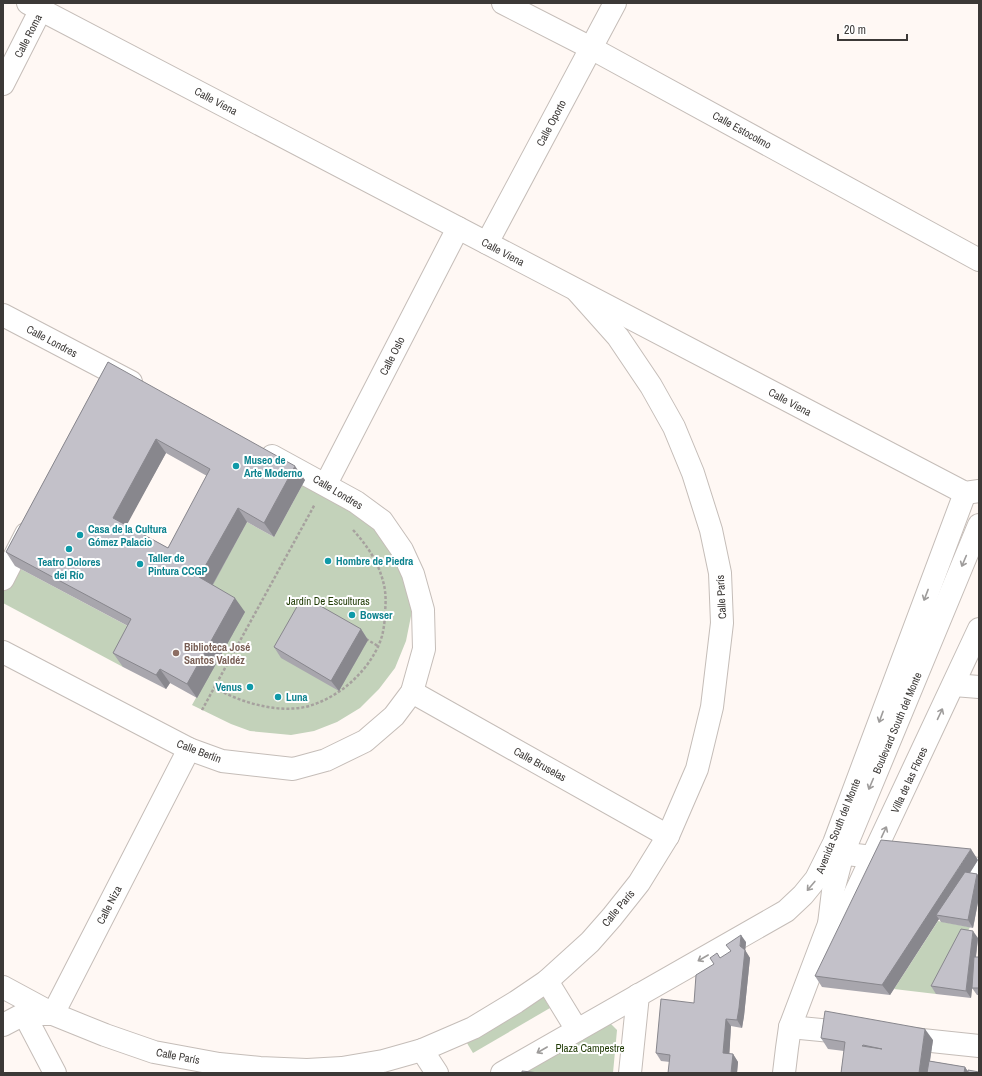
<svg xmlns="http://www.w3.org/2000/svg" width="982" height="1076" font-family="'Archivo Narrow',sans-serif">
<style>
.green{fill:#c3d2ba}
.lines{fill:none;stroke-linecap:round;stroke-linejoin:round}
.minor-casing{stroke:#c5bdb8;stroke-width:24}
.highway-casing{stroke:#c5bdb8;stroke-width:24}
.path{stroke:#a6a19e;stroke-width:2.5;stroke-dasharray:3 2;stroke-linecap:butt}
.minor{stroke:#fff;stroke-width:22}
.highway{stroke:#fff;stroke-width:22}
.wall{fill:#a8a6ad;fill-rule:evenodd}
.shaded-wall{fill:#88878d}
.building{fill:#c3c1c9;stroke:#88878d;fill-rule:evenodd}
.oneway{stroke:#9e9c9b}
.culture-dot{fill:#0f9aa8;stroke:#fff;stroke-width:1.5}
.education-dot{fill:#8d6e63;stroke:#fff;stroke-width:1.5}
.labels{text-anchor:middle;stroke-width:4;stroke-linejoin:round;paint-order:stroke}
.street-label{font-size:11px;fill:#3c3937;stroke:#fff}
.culture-label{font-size:11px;font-weight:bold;fill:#0d838f;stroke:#fff;text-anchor:start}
.park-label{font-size:11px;fill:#1f3a04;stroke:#fff}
.education-label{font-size:11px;font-weight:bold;fill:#785e54;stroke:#fff;text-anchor:start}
</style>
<rect width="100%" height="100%" fill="#fff8f4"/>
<!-- green -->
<g class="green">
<polygon points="311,469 363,501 411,589 411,616 406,641 395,668 379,689 360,708 337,722 314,731 291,735 250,731 231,724 192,705 244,612 209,591 247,522 274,537"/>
<polygon points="15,566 141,633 123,667 3,603 3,589"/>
<polygon points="938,921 970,927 936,994 894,989"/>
<polygon points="533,980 550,1008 473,1053 456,1025"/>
<polygon points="607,1020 617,1030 613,1073 517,1073"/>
</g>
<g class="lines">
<defs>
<g id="minor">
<polyline points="28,3 965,493 979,491"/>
<polyline points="503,3 591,48 979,260"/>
<polyline points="3,84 41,9"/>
<polyline points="487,243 615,3"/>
<polyline points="3,315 131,382"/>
<polyline points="326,484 458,228"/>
<polyline points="3,579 26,534"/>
<polyline points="3,652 189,749 222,761 293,769 326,760 365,741 394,716 412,692 424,649 423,610 413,574 402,550 382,521 356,502 272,456"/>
<polyline points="954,685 979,687"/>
<polyline points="412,692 668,836"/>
<polyline points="830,852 890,859"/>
<polyline points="944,865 979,869"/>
<polyline points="547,981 577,1030"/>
<polyline points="3,987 53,1014 105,1035 154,1052 219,1064 260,1068 307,1070 342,1068 383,1061 422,1050 473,1028 516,1002 547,981 590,942 612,917 639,883 668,836 697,769 712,707 722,623 720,573 711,530 693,473 674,427 651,386 618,337 577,291"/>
<polyline points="24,1014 55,1073"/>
<polyline points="3,1025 24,1014 53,1014 189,749"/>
<polyline points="790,1027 852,1033"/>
<polyline points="903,1038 979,1046"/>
<polyline points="422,1050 437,1073"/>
<polyline points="502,1073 786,911 803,895 816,879 834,843 965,493"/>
<polyline points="630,1073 638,995"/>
</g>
<g id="highway">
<polyline points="829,924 852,900 979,629"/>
<polyline points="784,1073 787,1048 790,1027 829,924 833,891 843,853 979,525"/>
</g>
</defs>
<!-- minor casing -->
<use href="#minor" class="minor-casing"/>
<!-- highway casing -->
<use href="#highway" class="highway-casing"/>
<!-- path -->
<g class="path">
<polyline points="366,639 378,646"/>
<path d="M 215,688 C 240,702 275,713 305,707 C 339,699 372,669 382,636 C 384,628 385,619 385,612 C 386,602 386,591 383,581 C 378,562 367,545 353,530"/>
<polyline points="202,710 315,504"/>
</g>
<!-- minor -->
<use href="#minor" class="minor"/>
<!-- highway -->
<use href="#highway" class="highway"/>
</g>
<!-- wall -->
<g class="wall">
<path d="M 108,362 L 305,480 L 274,537 L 247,522 L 213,585 L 245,612 L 197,698 L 170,683 L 166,689 L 123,667 L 113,653 L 128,626 L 15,566 L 6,552 ZM 166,453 L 207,476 L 168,548 L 126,525 Z"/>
<polygon points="361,629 368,640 339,691 281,658 274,647"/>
<polygon points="978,860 970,873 977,874 979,877 979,897 973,928 941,922 939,919 890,995 822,987 815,976"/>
<polygon points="978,938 976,957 979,957 979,995 977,995 972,988 971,998 936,994 931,986"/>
<polygon points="746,942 745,950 750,958 744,1016 742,1028 731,1026 729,1054 733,1054 738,1062 737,1073 668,1073 670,1062 661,1061 656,1053 694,1003 714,964"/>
<polygon points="821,1038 933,1040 930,1061 965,1067 968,1072 841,1073 844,1051 828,1049"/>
</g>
<!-- shaded-wall -->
<g class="shaded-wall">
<polygon points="156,439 166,453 123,532 113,518"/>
<polygon points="295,466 305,480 274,537 264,523"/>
<polygon points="238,508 247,522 209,591 199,577"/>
<polygon points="235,598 245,612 197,698 187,684"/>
<polygon points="361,629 368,640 339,691 331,681"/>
<polygon points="160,669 170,683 166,689 156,675"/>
<polygon points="971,849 978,860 942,916 936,915 939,919 890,995 882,985"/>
<polygon points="977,874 979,877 979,897 973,928 968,920"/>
<polygon points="973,931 978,938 971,998 966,991"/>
<polygon points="741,935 746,942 745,954 740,946"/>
<polygon points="745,950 750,958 744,1016 742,1028 737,1020"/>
<polygon points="726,1019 731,1026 729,1061 723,1053"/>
<polygon points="925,1029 933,1040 928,1073 919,1073"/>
<polygon points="733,1054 738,1062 737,1073 731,1073"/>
<polygon points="965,1067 969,1073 964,1073"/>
</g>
<!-- building -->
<g class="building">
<path d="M 108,362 L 295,466 L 264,523 L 238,508 L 199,577 L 235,598 L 187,684 L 160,669 L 156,675 L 113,653 L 131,619 L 6,552 ZM 156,439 L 210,469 L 168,548 L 113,518 Z"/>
<polygon points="303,596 361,629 331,681 274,647"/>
<polygon points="881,840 971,849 882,985 815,976"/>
<polygon points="965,872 977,874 968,920 936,915"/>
<polygon points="961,929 973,931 966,991 931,986"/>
<polygon points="741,935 740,946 745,950 739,1008 737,1020 726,1019 723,1053 733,1054 731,1073 668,1073 670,1055 656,1053 661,999 694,1003 696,975 714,964 710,958 717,953 720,958 731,951 726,945"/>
<polygon points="974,957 979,957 979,988 972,988"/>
<path d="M 825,1011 L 925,1029 L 919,1073 L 841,1073 L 845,1042 L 821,1038 ZM 863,1045 L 882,1049 L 862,1046 Z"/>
<polygon points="929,1061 965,1067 964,1073 927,1073"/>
<polygon points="968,1070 979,1072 979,1073 968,1073"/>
<polygon points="522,1071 539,1073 522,1073"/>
</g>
<!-- one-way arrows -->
<defs><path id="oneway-shaft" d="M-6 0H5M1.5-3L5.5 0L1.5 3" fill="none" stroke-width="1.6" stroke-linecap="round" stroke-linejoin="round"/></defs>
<g class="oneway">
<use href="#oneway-shaft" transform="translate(964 561) rotate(113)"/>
<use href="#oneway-shaft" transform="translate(926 595) rotate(111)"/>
<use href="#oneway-shaft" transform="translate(940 714) rotate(-65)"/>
<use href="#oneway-shaft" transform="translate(881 717) rotate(110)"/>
<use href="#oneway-shaft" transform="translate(871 784) rotate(113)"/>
<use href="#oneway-shaft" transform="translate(884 832) rotate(-65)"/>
<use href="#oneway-shaft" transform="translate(811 886) rotate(130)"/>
<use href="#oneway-shaft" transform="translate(703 958) rotate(150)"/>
<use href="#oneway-shaft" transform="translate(542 1050) rotate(150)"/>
</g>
<!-- markers -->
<g class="culture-dot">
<circle cx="236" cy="466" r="4"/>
<circle cx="80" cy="535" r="4"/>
<circle cx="69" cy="549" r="4"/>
<circle cx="328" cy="561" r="4"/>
<circle cx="140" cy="564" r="4"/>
<circle cx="352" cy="615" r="4"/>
<circle cx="250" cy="687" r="4"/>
<circle cx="278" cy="697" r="4"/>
</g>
<circle class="education-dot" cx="176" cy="653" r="4"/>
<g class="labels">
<!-- street labels -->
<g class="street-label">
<text transform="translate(28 36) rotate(-63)" y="4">Calle Roma</text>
<text transform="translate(216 101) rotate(28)" y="4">Calle Viena</text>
<text transform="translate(551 123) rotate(-62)" y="4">Calle Oporto</text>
<text transform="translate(742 130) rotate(29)" y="4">Calle Estocolmo</text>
<text transform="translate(503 252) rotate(28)" y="4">Calle Viena</text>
<text transform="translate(52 341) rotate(28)" y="4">Calle Londres</text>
<text transform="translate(392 356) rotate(-63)" y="4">Calle Oslo</text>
<text transform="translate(790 402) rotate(28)" y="4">Calle Viena</text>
<text transform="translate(338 492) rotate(31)" y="4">Calle Londres</text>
<text transform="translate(721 597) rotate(-93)" y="4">Calle París</text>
<text transform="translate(897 723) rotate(-67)" y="4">Boulevard South del Monte</text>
<text transform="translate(199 751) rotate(21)" y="4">Calle Berlín</text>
<text transform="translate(540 764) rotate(29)" y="4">Calle Bruselas</text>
<text transform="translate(909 780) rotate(-65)" y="4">Villa de las Flores</text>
<text transform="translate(838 826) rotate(-68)" y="4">Avenida South del Monte</text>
<text transform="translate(109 905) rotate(-63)" y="4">Calle Niza</text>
<text transform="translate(618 908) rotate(-50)" y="4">Calle París</text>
<text transform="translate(178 1056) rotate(11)" y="4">Calle París</text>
</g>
<!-- culture labels -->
<g class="culture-label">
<text x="244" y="464">Museo de<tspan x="244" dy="13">Arte Moderno</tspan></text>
<text x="88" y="533">Casa de la Cultura<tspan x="88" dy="13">Gómez Palacio</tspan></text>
<text x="148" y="562">Taller de<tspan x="148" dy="13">Pintura CCGP</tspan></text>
<text x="336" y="565">Hombre de Piedra</text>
<text x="69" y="566" text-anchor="middle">Teatro Dolores<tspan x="69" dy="13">del Río</tspan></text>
<text x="360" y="619">Bowser</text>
<text x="242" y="691" text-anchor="end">Venus</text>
<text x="286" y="701">Luna</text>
</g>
<!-- park labels -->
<g class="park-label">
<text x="328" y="605">Jardín De Esculturas</text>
<text x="590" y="1052">Plaza Campestre</text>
</g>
<!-- education labels -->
<g class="education-label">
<text x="184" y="651">Biblioteca José<tspan x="184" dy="13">Santos Valdéz</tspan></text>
</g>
</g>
<!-- border -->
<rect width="982" height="1076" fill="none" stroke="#3c3937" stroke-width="8"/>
<!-- scale -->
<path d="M838 34v6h69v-6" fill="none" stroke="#3c3937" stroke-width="2"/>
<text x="844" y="34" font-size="12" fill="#3c3937" stroke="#ffffff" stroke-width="3" paint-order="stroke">20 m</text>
</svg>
